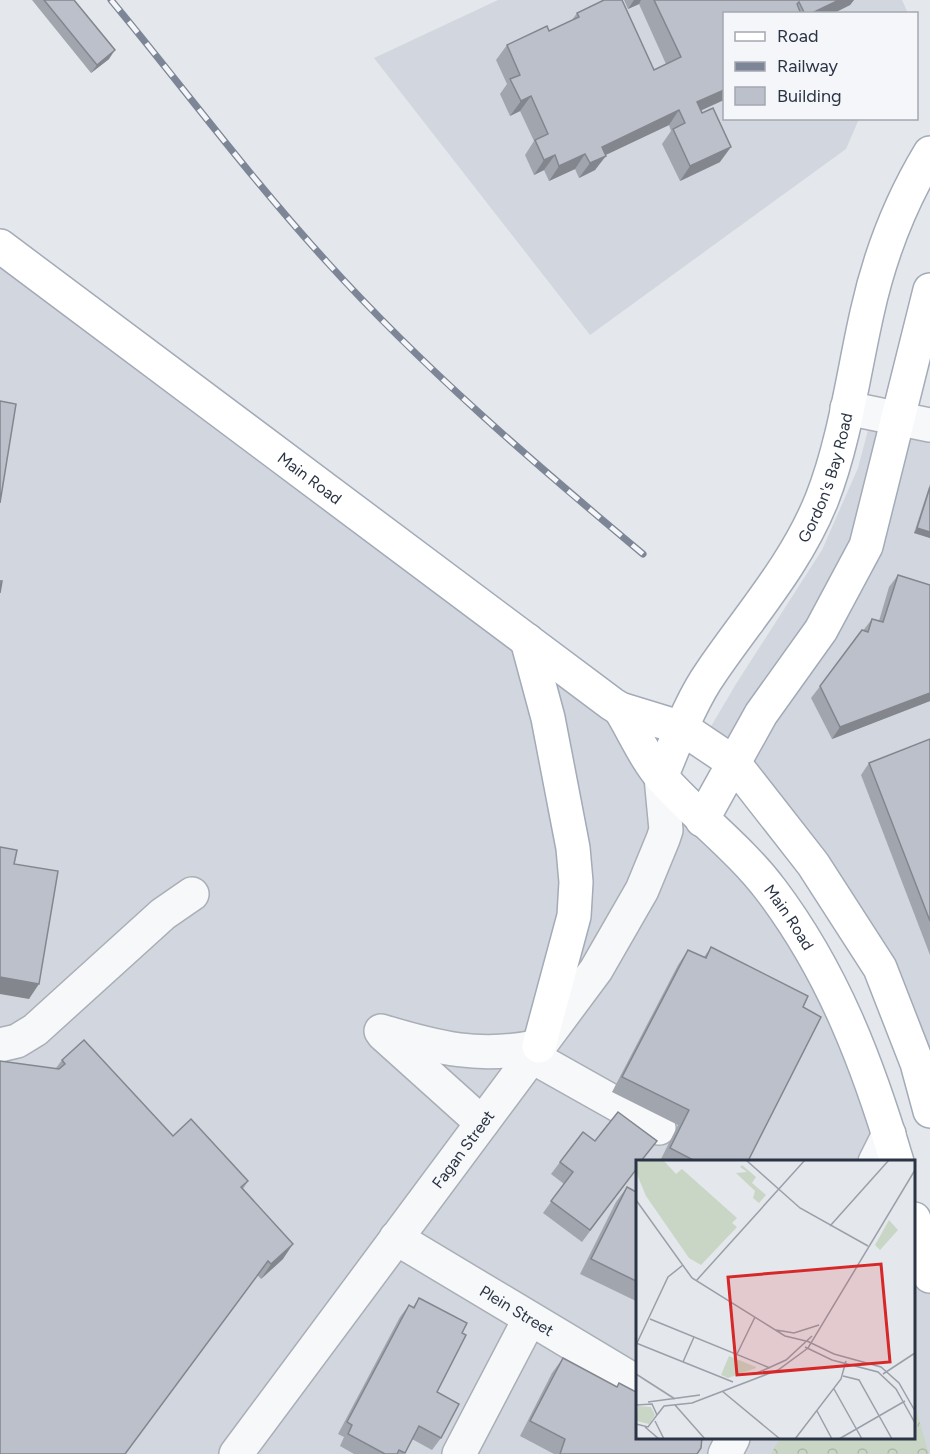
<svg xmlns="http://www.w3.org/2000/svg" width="930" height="1454" font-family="Figtree,sans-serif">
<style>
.built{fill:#d2d6de}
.forest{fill:url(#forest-crowns)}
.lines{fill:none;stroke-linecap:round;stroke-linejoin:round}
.minor-casing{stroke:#a9aeb7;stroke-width:36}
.major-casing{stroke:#a3abb8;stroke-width:36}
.minor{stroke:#f7f8fa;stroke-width:33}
.major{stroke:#fff;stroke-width:33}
.rail-casing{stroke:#7d8696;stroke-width:7}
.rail{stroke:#f4f6f9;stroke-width:4.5;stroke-dasharray:14;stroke-linecap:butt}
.wall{fill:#a1a5ae}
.shaded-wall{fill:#83868d}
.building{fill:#bbc0ca;stroke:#83868d;stroke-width:1.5}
.labels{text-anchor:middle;stroke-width:6;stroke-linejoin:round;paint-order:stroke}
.street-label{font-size:16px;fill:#2b3445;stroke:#f4f6f9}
.inset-road{fill:none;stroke:#9a9fa9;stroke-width:1.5}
.view{fill:#d62828;fill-opacity:0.15;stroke:#d62828;stroke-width:3}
.inset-edge{fill:none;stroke:#2b3445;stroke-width:3}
</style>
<defs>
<pattern id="forest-crowns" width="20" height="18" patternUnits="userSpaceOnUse" patternTransform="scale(1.5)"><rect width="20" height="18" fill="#c9d6c5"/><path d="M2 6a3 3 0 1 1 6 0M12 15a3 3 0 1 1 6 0" fill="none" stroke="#adb8ab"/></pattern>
</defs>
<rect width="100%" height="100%" fill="#e4e7ec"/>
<!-- built -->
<g class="built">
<polygon points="498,0 902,0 907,11 906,14 724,14 724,118 859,119 846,149 590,335 374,58"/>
<polygon points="0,245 622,708 770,890 896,1161 638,1162 638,1438 914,1438 914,1225 930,1283 930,1454 0,1454"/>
<polygon points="872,415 930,427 930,1105 897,999 703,740 736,684 822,550 858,468"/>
</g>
<!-- forest -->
<polygon class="forest" points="914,1402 929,1454 771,1454 780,1438 914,1438"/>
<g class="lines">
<defs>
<g id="minor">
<polyline points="847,408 930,425"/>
<path d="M 381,1031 C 437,1048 480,1059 539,1046"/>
<polyline points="383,1034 482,1123"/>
<polyline points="0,1045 17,1041 35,1030 163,914 192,894"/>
<polyline points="531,1056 659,1128"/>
<polyline points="875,1162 889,1134"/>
<path id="s1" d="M 396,1238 L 638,1383"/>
<path id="s2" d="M 236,1454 L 596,970 L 642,890 L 663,839 L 666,830 L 661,777"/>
<polyline points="459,1454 529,1320"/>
<polyline points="725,1454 733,1438"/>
</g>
<g id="major">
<path id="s3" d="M 0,246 L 612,704 L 620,709 L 682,728 L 734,763 L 813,864 L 880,968 L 917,1063 L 930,1111"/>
<polyline points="527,640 548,718 573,848 576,882 574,916 539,1046"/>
<path id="s4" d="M 620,709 C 634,732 646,760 663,779 C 698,818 740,849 771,890 C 833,972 868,1064 897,1162"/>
<path id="s5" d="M 661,777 C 676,742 690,702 712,671 C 751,614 796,564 822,499 C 845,440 853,375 867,313 C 879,258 901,201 930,153"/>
<polyline points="702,820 761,714 821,630 866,546 930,290"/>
<polyline points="914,1219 930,1276"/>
</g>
</defs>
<!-- minor casing -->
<use href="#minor" class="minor-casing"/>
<!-- major casing -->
<use href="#major" class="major-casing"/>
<!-- minor -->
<use href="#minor" class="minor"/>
<!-- major -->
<use href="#major" class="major"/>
<defs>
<path id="rail" d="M 111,0 C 183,87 251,179 327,262 C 424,369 533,462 643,554"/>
</defs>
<!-- rail casing -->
<use href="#rail" class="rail-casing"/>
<!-- rail -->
<use href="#rail" class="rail"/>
</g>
<!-- wall -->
<g class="wall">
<polygon points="32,0 74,0 109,59 91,73"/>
<polygon points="624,0 854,0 850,5 832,14 724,14 701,111 720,162 680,181 662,144 671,131 669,125 605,155 595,170 579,178 575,169 549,181 544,170 534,175 525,155 534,141 520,111 510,116 500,94 507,84 496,60 507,45 549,31 572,20 577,13 654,70 666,64 639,4 628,9"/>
<polygon points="930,484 930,538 914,533"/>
<polygon points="898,575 930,585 930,701 832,739 811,698 872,619 879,621 889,587"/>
<polygon points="930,739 930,955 861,775 869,763"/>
<polygon points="711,947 803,1007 748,1161 660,1161 678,1125 612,1092 678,965 688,950 704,957"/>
<polygon points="62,1060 173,1136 248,1181 243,1189 283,1259 261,1279 56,1068"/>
<polygon points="595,1141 638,1167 582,1242 543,1213 564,1184 551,1174 560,1162"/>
<polygon points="627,1187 638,1193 638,1302 580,1274 616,1202"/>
<polygon points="419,1298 462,1333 437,1392 441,1438 432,1450 412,1439 404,1454 354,1454 340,1446 344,1437 338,1434 400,1317 409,1305 413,1307"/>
<polygon points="563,1358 697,1454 554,1454 520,1436 552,1373"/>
</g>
<!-- shaded-wall -->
<g class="shaded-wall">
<polygon points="634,0 641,0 639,4 628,9"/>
<polygon points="839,0 854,0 850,5 832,14 810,14"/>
<polygon points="115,50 109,59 91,73 97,65"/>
<polygon points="724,90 724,100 687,117 697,102"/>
<polygon points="531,96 520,111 510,116 521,101"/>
<polygon points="679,110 669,125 591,162 602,147"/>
<polygon points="731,147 720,162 680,181 690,166"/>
<polygon points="585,154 575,169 549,181 559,166"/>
<polygon points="555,155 544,170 534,175 544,160"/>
<polygon points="606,156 595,170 579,178 590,163"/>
<polygon points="917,528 930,532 930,538 914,533"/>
<polygon points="930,693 930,701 832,739 840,727"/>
<polygon points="0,977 39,984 29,999 0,994"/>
<polygon points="293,1244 283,1259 261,1279 271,1264"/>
</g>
<!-- building -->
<g class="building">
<polygon points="44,0 74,0 115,50 97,65"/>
<polygon points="604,0 622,0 654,70 681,57 654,0 839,0 810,14 805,14 799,2 797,4 801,14 724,14 724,90 697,102 702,113 713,108 731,147 690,166 673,129 685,123 679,110 602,147 606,156 590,163 585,154 559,166 555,155 544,160 535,140 548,134 531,96 521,101 510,79 520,75 507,45 547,26 549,31 579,17 577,13"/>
<polygon points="0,401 16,404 0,503"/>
<polygon points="930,487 930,532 917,528"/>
<polygon points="898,575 930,585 930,693 840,727 820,686 862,630 868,632 872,619 883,622"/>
<polygon points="0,581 2,581 0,593"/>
<polygon points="930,739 930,921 869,763"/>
<polygon points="0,847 17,850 14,864 58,871 39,984 0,977"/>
<polygon points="711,947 808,996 803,1007 821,1017 748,1161 695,1161 670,1148 689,1110 622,1077 688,950 706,958"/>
<polygon points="84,1040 173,1136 191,1119 248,1181 241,1187 293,1244 271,1264 268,1261 125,1454 0,1454 0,1061 59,1069 65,1064 62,1060"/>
<polygon points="618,1112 657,1141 641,1161 638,1161 638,1167 590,1230 551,1201 573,1172 560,1162 583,1132 595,1141"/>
<polygon points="627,1187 638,1193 638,1282 591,1259"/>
<polygon points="419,1298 467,1323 462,1333 466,1335 437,1392 459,1404 441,1438 419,1426 405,1453 399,1450 397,1454 385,1454 348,1434 352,1425 347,1422 409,1305 414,1308"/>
<polygon points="563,1358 617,1387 619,1383 638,1393 638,1437 702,1437 701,1448 697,1454 560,1454 565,1439 530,1421"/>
</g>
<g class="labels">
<!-- street labels -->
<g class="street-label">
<text dy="6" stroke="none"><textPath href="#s5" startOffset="344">Gordon's Bay Road</textPath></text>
<text dy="6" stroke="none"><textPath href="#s3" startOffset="387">Main Road</textPath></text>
<text dy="6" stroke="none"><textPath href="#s4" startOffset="270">Main Road</textPath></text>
<text dy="6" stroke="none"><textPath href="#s2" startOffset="380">Fagan Street</textPath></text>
<text dy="6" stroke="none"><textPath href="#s1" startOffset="141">Plein Street</textPath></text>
</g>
</g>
<!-- overview -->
<g transform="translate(636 1160)">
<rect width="279" height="279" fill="#e4e7ec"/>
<path d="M 106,5 L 120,17 L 116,23 L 130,35 L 123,43 L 117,38 L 119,31 L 100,13 L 111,12 L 104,7 ZM 253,60 L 262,70 L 244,90 L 239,85 ZM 93,196 L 120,207 L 120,208 L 92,218 L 85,215 Z" fill="#c9d6c5"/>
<path d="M 6,0 L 27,0 L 40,14 L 46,9 L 101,58 L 96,63 L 101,67 L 65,105 L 53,98 L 10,36 L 0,12 L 0,4 ZM 2,246 L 15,247 L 19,255 L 13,264 L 0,261 Z" fill="#c9d6c5"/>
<path class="inset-road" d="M 110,0 L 164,48 L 232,86M 0,40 L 56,118 L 149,176 L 170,181M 194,66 L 253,0M 60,121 L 169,0M 14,159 L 134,208M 140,170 L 158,173 L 183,165M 171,181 L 198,194 L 245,207 L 263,223 L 279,251M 0,183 L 97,222M 0,185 L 32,117 L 47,105M 169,187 L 196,200 L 242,212 L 260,229 L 279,263M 101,194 L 119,157M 47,202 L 58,177M 0,214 L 39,239M 119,214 L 150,200 L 176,176M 247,214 L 279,193M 207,216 L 223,220 L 256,279M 198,229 L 226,279M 86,231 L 144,279M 12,242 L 64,235M 0,245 L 16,244 L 21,255 L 12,267 L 0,264M 39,245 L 69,279M 181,251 L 196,279M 21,255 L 28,246 L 56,243 L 142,210 L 172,188 L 279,10M 19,261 L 28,279M 9,267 L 23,279M 159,279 L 205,219 L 210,201M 203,279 L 269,241"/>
<path class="view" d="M 245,104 L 254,202 L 101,215 L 92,117 Z"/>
<rect width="279" height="279" class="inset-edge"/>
</g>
<!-- legend -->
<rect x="723" y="12" width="195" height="108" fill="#f4f6f9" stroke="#a4a8b1" stroke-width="1.5"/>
<rect x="735" y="32" width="30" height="9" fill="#ffffff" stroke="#a4a8b1" stroke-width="1.5"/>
<text x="777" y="42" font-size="18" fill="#2b3445">Road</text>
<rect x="735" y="62" width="30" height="9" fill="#7d8696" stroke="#a4a8b1" stroke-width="1.5"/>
<text x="777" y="72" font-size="18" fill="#2b3445">Railway</text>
<rect x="735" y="87" width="30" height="18" fill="#bbc0ca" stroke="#a4a8b1" stroke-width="1.5"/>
<text x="777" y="102" font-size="18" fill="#2b3445">Building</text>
</svg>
